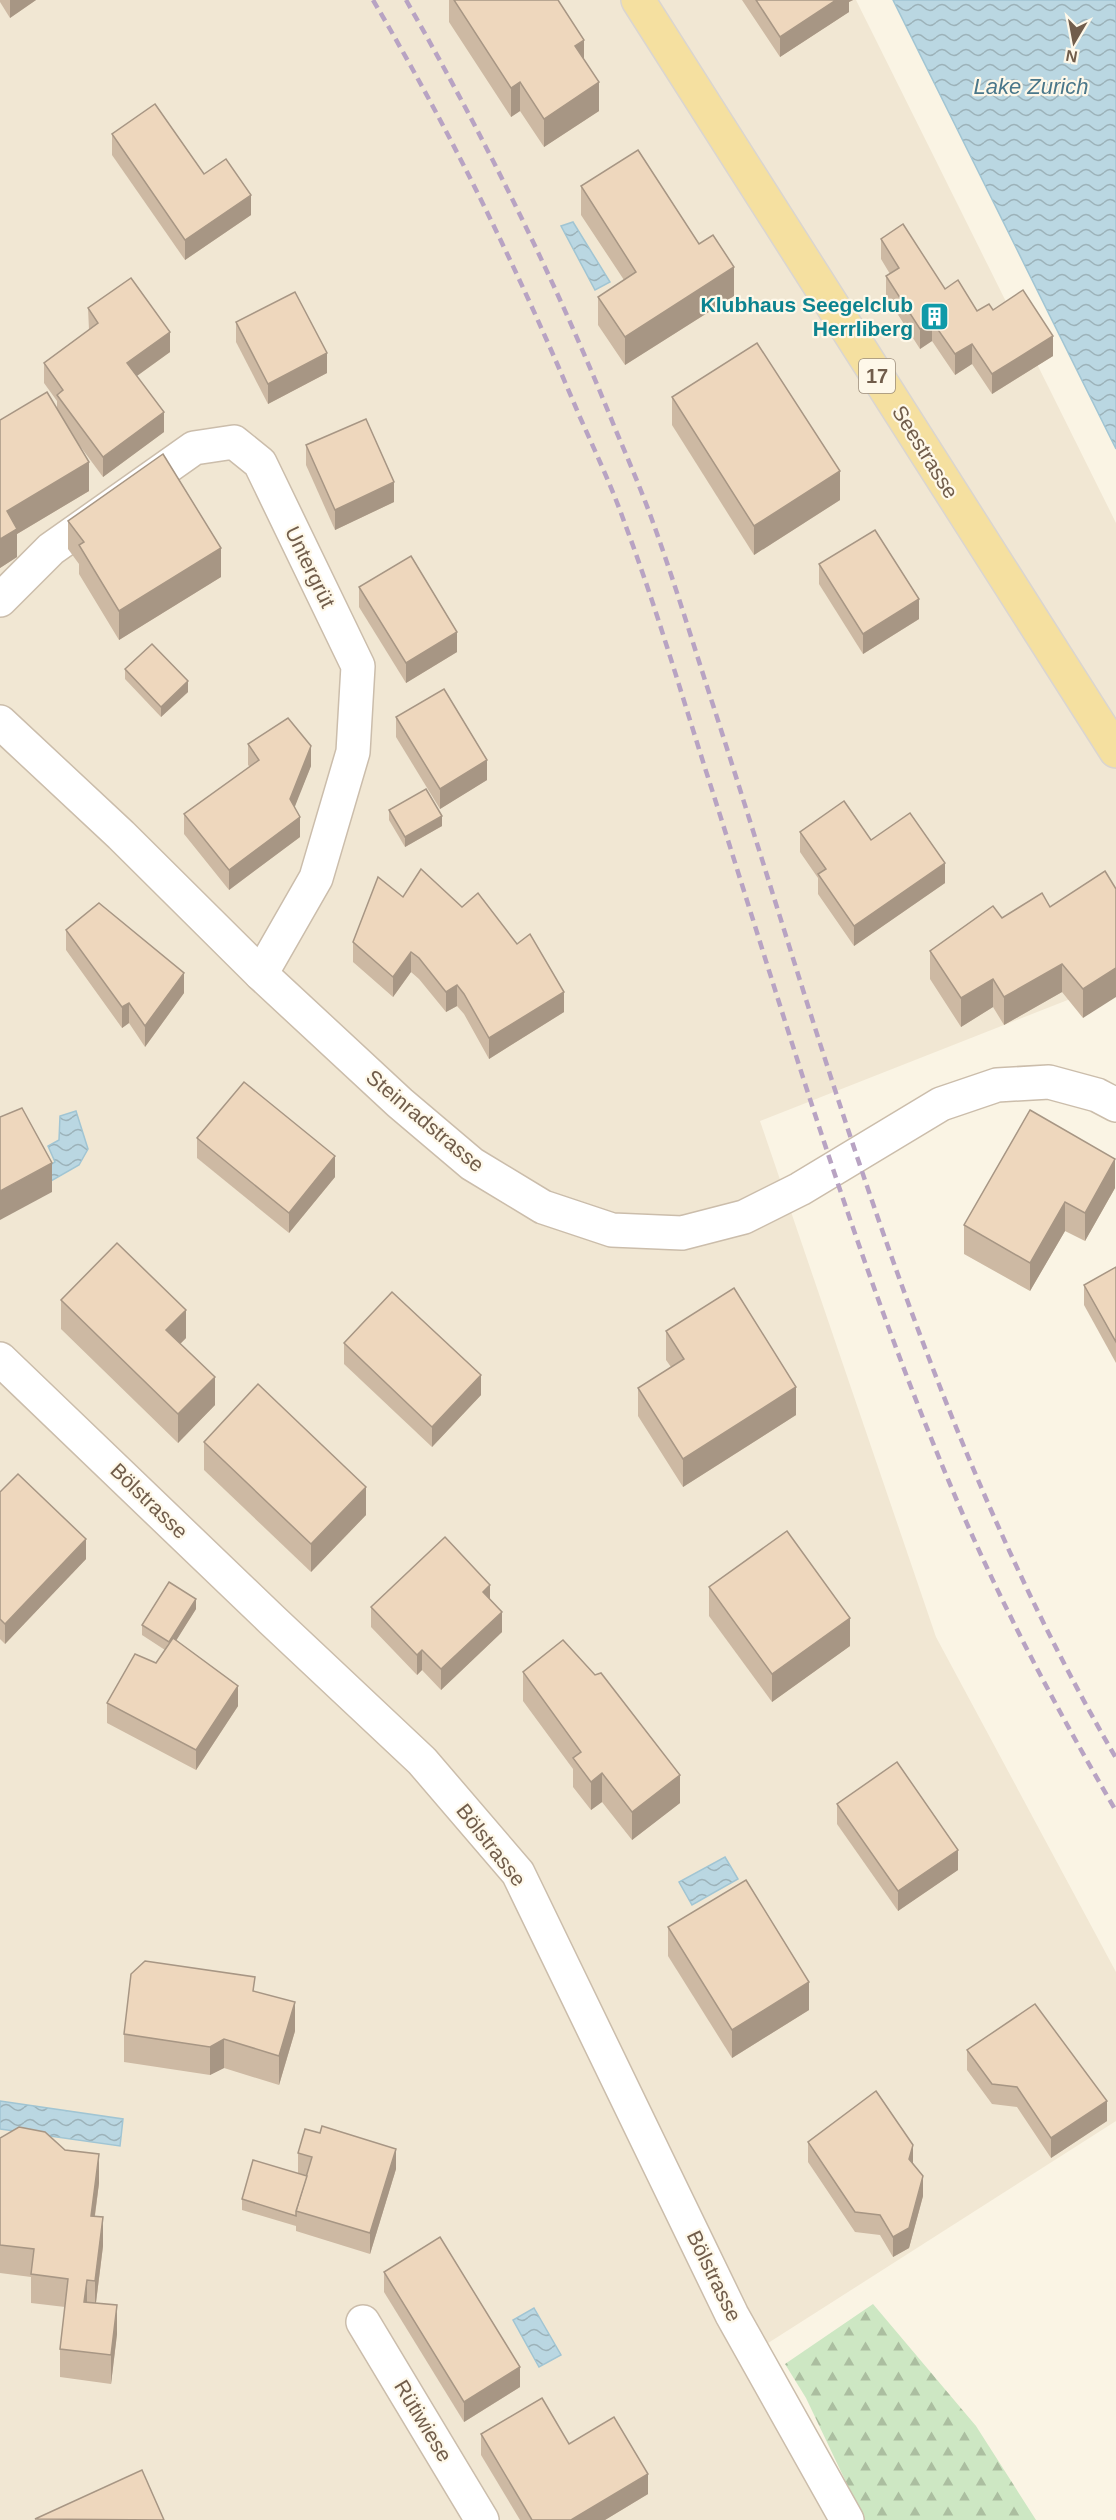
<svg xmlns="http://www.w3.org/2000/svg" width="1116" height="2520" font-family="Arial,sans-serif">
<style>
.residential{fill:#f1e7d3}
.forest{fill:url(#forest-firs)}
.water{fill:url(#water-waves);stroke:#a1c5d3;stroke-width:1.5}
.lines{fill:none;stroke-linecap:round;stroke-linejoin:round}
.street-casing{stroke:#cbbdab;stroke-width:36}
.primary-casing{stroke:#dad5d0;stroke-width:36}
.street{stroke:#fff;stroke-width:33}
.primary{stroke:#f5e0a0;stroke-width:33}
.rail{stroke:#b8a3c3;stroke-width:4.5;stroke-dasharray:9 6;stroke-linecap:butt}
.wall{fill:#cdb9a3}
.shaded-wall{fill:#a79684}
.building{fill:#eed7bd;stroke:#a79684;stroke-width:1.5}
.labels{text-anchor:middle;stroke-width:4.5;stroke-linejoin:round;paint-order:stroke}
.shield{fill:#fef8e9;stroke:#9b8c7a;stroke-width:1.5}
.shield-label{font-size:20px;font-weight:bold;fill:#715d4b}
.culture-label{font-size:21px;font-weight:bold;fill:#0d838f;stroke:#fef8e9;text-anchor:end}
.street-label{font-size:21px;fill:#715d4b;stroke:#fef8e9}
.water-label{font-size:22px;font-style:italic;fill:#4a778a;stroke:#fef8e9}
</style>
<defs>
<pattern id="forest-firs" width="22" height="20" patternUnits="userSpaceOnUse" patternTransform="scale(1.5)"><rect width="22" height="20" fill="#cde7c3"/><path d="M5 1l3.5 6h-7zM16 11l3.5 6h-7z" fill="#abbea0"/></pattern>
<pattern id="water-waves" width="16" height="10" patternUnits="userSpaceOnUse" patternTransform="scale(1.5)"><rect width="16" height="10" fill="#bad7e2"/><path d="M0 5q4-4 8 0t8 0" fill="none" stroke="#9cb2b9"/></pattern>
</defs>
<rect width="100%" height="100%" fill="#faf4e4"/>
<!-- residential -->
<polygon class="residential" points="0,0 856,0 1116,523 1116,981 760,1121 936,1637 1116,1972 1116,2121 765,2345 848,2520 0,2520"/>
<!-- forest -->
<polygon class="forest" points="873,2304 976,2426 1036,2520 864,2520 806,2398 785,2364"/>
<!-- water -->
<g class="water">
<polygon points="893,0 1116,0 1116,449"/>
<polygon points="573,222 610,282 595,290 561,226"/>
<polygon points="76,1111 88,1149 79,1165 51,1181 44,1169 55,1162 48,1146 59,1140 60,1116"/>
<polygon points="725,1857 738,1879 692,1905 679,1882"/>
<polygon points="0,2101 123,2119 120,2146 0,2129"/>
<polygon points="534,2308 561,2355 539,2367 513,2320"/>
</g>
<g class="lines">
<defs>
<g id="street">
<polyline points="0,600 51,549 194,448 234,442 260,463 358,666 353,752 316,878 261,974"/>
<polyline points="0,722 121,835 261,974 400,1103 472,1164 543,1207 612,1230 682,1233 744,1217 800,1189 941,1104 997,1085 1049,1082 1097,1095 1116,1105"/>
<polyline points="0,1359 272,1620 422,1761 518,1873 732,2315 847,2520"/>
<polyline points="363,2322 482,2520"/>
</g>
<polyline id="primary" points="638,0 1116,751"/>
</defs>
<!-- street casing -->
<use href="#street" class="street-casing"/>
<!-- primary casing -->
<use href="#primary" class="primary-casing"/>
<!-- street -->
<use href="#street" class="street"/>
<!-- primary -->
<use href="#primary" class="primary"/>
<!-- rail -->
<g class="rail">
<path d="M 373,0 C 452,134 519,272 579,415 C 595,451 612,487 625,524 C 655,604 679,686 705,768 C 781,1005 851,1247 947,1477 C 995,1593 1053,1703 1116,1811"/>
<path d="M 406,0 C 482,133 550,269 608,411 C 622,446 638,481 651,517 C 674,580 693,644 714,708 C 829,1064 927,1433 1116,1758"/>
</g>
</g>
<!-- wall -->
<g class="wall">
<polygon points="0,0 36,0 10,18 0,2"/>
<polygon points="449,0 558,0 584,60 599,111 544,147 520,111 511,117 449,22"/>
<polygon points="742,0 853,0 849,2 849,12 780,57"/>
<polygon points="112,134 204,174 251,215 185,260 112,155"/>
<polygon points="581,186 699,244 734,296 625,365 598,325 598,297 624,280 581,215"/>
<polygon points="881,239 945,289 977,311 993,310 1053,356 992,394 972,364 955,375 932,341 920,349 886,296 886,276 890,274 881,259"/>
<polygon points="88,308 170,352 137,376 164,432 103,477 80,446 89,491 17,534 17,557 0,568 57,408 57,401 44,383 44,363 89,330"/>
<polygon points="236,322 327,373 268,404 236,342"/>
<polygon points="672,397 840,500 754,555 672,425"/>
<polygon points="306,445 394,502 335,530 306,465"/>
<polygon points="68,521 221,577 119,640 79,574 79,564 68,549"/>
<polygon points="819,564 919,619 863,654 819,584"/>
<polygon points="359,587 457,652 406,683 359,607"/>
<polygon points="125,669 188,692 161,717 125,679"/>
<polygon points="396,717 487,780 440,809 396,737"/>
<polygon points="248,744 311,766 294,807 300,837 229,890 184,834 184,814 250,767 248,765"/>
<polygon points="389,810 442,826 405,847 389,820"/>
<polygon points="800,832 871,840 945,883 854,946 818,894 818,878 800,852"/>
<polygon points="1105,871 1083,1018 1062,992 1004,1025 993,1007 961,1027 930,979 930,951 1002,918 1050,907"/>
<polygon points="403,897 564,1012 489,1059 464,1014 457,1006 446,1012 419,979 411,972 393,997 353,962 353,942"/>
<polygon points="66,930 184,993 145,1047 129,1023 122,1028 66,950"/>
<polygon points="197,1138 335,1177 289,1233 197,1158"/>
<polygon points="1115,1188 1085,1241 1065,1231 1030,1291 964,1254 964,1225"/>
<polygon points="1116,1267 1116,1363 1084,1305 1084,1285"/>
<polygon points="61,1300 186,1338 180,1344 215,1405 178,1443 61,1329"/>
<polygon points="666,1331 796,1415 683,1487 638,1416 638,1388 671,1367 666,1360"/>
<polygon points="344,1343 481,1395 432,1447 344,1364"/>
<polygon points="204,1442 366,1515 311,1572 204,1470"/>
<polygon points="0,1492 86,1559 5,1644 0,1639"/>
<polygon points="709,1587 850,1646 772,1702 709,1616"/>
<polygon points="490,1599 502,1632 441,1690 422,1670 417,1675 371,1627 371,1607"/>
<polygon points="196,1609 176,1640 238,1706 196,1770 107,1723 107,1703 156,1663 165,1650 142,1635 142,1625"/>
<polygon points="523,1672 680,1803 632,1840 602,1802 591,1810 573,1787 573,1769 523,1701"/>
<polygon points="837,1804 958,1870 898,1911 837,1824"/>
<polygon points="668,1927 809,2010 732,2058 668,1956"/>
<polygon points="255,1991 295,2031 279,2085 224,2068 210,2075 124,2062 124,2034"/>
<polygon points="967,2050 1107,2121 1051,2158 1017,2107 992,2104 967,2070"/>
<polygon points="0,2138 99,2183 95,2216 103,2246 96,2303 117,2334 111,2384 60,2377 60,2349 65,2307 31,2303 31,2277 0,2273"/>
<polygon points="808,2142 913,2163 923,2196 909,2248 893,2257 880,2235 855,2232 808,2162"/>
<polygon points="298,2153 396,2169 370,2254 296,2231 296,2226 242,2210 242,2199 298,2173"/>
<polygon points="384,2272 520,2387 464,2422 384,2292"/>
<polygon points="481,2434 569,2444 648,2494 605,2520 520,2520 481,2455"/>
</g>
<!-- shaded-wall -->
<g class="shaded-wall">
<polygon points="10,0 36,0 10,18"/>
<polygon points="836,0 853,0 849,2 849,12 780,57 780,37"/>
<polygon points="584,40 584,69 575,46"/>
<polygon points="520,82 520,111 511,117 511,88"/>
<polygon points="599,82 599,111 544,147 544,119"/>
<polygon points="251,195 251,215 185,260 185,240"/>
<polygon points="734,267 734,296 625,365 625,337"/>
<polygon points="932,321 932,341 920,349 920,329"/>
<polygon points="170,332 170,352 127,383 127,363"/>
<polygon points="1053,336 1053,356 992,394 992,374"/>
<polygon points="972,344 972,364 955,375 955,354"/>
<polygon points="327,353 327,373 268,404 268,384"/>
<polygon points="164,412 164,432 103,477 103,457"/>
<polygon points="89,462 89,491 17,534 17,557 0,568 0,539 7,511"/>
<polygon points="840,471 840,500 754,555 754,526"/>
<polygon points="394,482 394,502 335,530 335,510"/>
<polygon points="221,548 221,577 119,640 119,611"/>
<polygon points="919,599 919,619 863,654 863,634"/>
<polygon points="457,632 457,652 406,683 406,663"/>
<polygon points="188,681 188,692 161,717 161,707"/>
<polygon points="311,746 311,766 290,819 290,799"/>
<polygon points="487,760 487,780 440,809 440,789"/>
<polygon points="442,816 442,826 405,847 405,837"/>
<polygon points="300,817 300,837 229,890 229,870"/>
<polygon points="945,863 945,883 854,946 854,926"/>
<polygon points="411,952 411,972 393,997 393,977"/>
<polygon points="1062,964 1062,992 1004,1025 1004,997"/>
<polygon points="1116,968 1116,997 1083,1018 1083,989"/>
<polygon points="184,973 184,993 145,1047 145,1026"/>
<polygon points="993,979 993,1007 961,1027 961,998"/>
<polygon points="457,985 457,1006 446,1012 446,992"/>
<polygon points="564,992 564,1012 489,1059 489,1038"/>
<polygon points="129,1003 129,1023 122,1028 122,1007"/>
<polygon points="335,1156 335,1177 289,1233 289,1213"/>
<polygon points="1115,1159 1115,1188 1085,1241 1085,1213"/>
<polygon points="52,1163 52,1192 0,1220 0,1191"/>
<polygon points="1065,1202 1065,1231 1030,1291 1030,1263"/>
<polygon points="186,1310 186,1338 166,1358 166,1330"/>
<polygon points="481,1375 481,1395 432,1447 432,1427"/>
<polygon points="215,1377 215,1405 178,1443 178,1414"/>
<polygon points="796,1387 796,1415 683,1487 683,1459"/>
<polygon points="366,1487 366,1515 311,1572 311,1544"/>
<polygon points="86,1539 86,1559 5,1644 5,1624"/>
<polygon points="490,1585 490,1605 483,1592"/>
<polygon points="196,1599 196,1609 169,1652 169,1642"/>
<polygon points="502,1612 502,1632 441,1690 441,1669"/>
<polygon points="850,1618 850,1646 772,1702 772,1674"/>
<polygon points="422,1650 422,1670 417,1675 417,1655"/>
<polygon points="238,1686 238,1706 196,1770 196,1750"/>
<polygon points="602,1773 602,1802 591,1810 591,1782"/>
<polygon points="680,1775 680,1803 632,1840 632,1812"/>
<polygon points="958,1850 958,1870 898,1911 898,1891"/>
<polygon points="809,1982 809,2010 732,2058 732,2030"/>
<polygon points="295,2002 295,2031 279,2085 279,2056"/>
<polygon points="224,2039 224,2068 210,2075 210,2047"/>
<polygon points="1107,2101 1107,2121 1051,2158 1051,2138"/>
<polygon points="913,2145 913,2165 909,2159"/>
<polygon points="396,2149 396,2169 370,2254 370,2233"/>
<polygon points="99,2154 99,2183 91,2244 91,2216"/>
<polygon points="923,2176 923,2196 909,2248 893,2257 893,2237"/>
<polygon points="103,2217 103,2246 95,2310 95,2281"/>
<polygon points="87,2280 87,2309 84,2302"/>
<polygon points="117,2305 117,2334 111,2384 111,2355"/>
<polygon points="520,2367 520,2387 464,2422 464,2402"/>
<polygon points="648,2474 648,2494 605,2520 571,2520"/>
</g>
<!-- building -->
<g class="building">
<polygon points="454,0 558,0 584,40 575,46 599,82 544,119 520,82 511,88"/>
<polygon points="756,0 836,0 780,37"/>
<polygon points="155,104 204,174 226,159 251,195 185,240 112,134"/>
<polygon points="638,150 699,244 713,235 734,267 625,337 598,297 636,272 581,186"/>
<polygon points="903,224 945,289 958,280 977,311 989,304 993,310 1023,290 1053,336 992,374 972,344 955,354 932,321 920,329 886,276 899,268 881,239"/>
<polygon points="131,278 170,332 127,363 164,412 103,457 57,395 63,390 44,363 98,323 88,308"/>
<polygon points="295,292 327,353 268,384 236,322"/>
<polygon points="757,343 840,471 754,526 672,397"/>
<polygon points="47,392 89,462 7,511 17,529 0,539 0,420"/>
<polygon points="366,419 394,482 335,510 306,445"/>
<polygon points="163,454 221,548 119,611 79,545 84,542 68,521"/>
<polygon points="875,530 919,599 863,634 819,564"/>
<polygon points="411,556 457,632 406,663 359,587"/>
<polygon points="152,644 188,681 161,707 125,669"/>
<polygon points="444,689 487,760 440,789 396,717"/>
<polygon points="288,718 311,746 290,799 300,817 229,870 184,814 259,760 248,744"/>
<polygon points="426,789 442,816 405,837 389,810"/>
<polygon points="844,801 871,840 910,813 945,863 854,926 818,874 826,869 800,832"/>
<polygon points="421,869 462,907 478,893 517,944 530,934 564,992 489,1038 464,994 457,985 446,992 419,958 411,952 393,977 353,942 378,877 403,897"/>
<polygon points="1105,871 1116,889 1116,968 1083,989 1062,964 1004,997 993,979 961,998 930,951 993,906 1002,918 1042,893 1050,907"/>
<polygon points="99,903 184,973 145,1026 129,1003 122,1007 66,930"/>
<polygon points="244,1082 335,1156 289,1213 197,1138"/>
<polygon points="22,1108 52,1163 0,1191 0,1117"/>
<polygon points="1030,1110 1115,1159 1085,1213 1065,1202 1030,1263 964,1225"/>
<polygon points="117,1243 186,1310 166,1330 215,1377 178,1414 61,1300"/>
<polygon points="1116,1267 1116,1342 1084,1285"/>
<polygon points="734,1288 796,1387 683,1459 638,1388 684,1359 666,1331"/>
<polygon points="392,1292 481,1375 432,1427 344,1343"/>
<polygon points="258,1384 366,1487 311,1544 204,1442"/>
<polygon points="18,1474 86,1539 5,1624 0,1619 0,1492"/>
<polygon points="787,1531 850,1618 772,1674 709,1587"/>
<polygon points="445,1537 490,1585 483,1592 502,1612 441,1669 422,1650 417,1655 371,1607"/>
<polygon points="169,1582 196,1599 169,1642 142,1625"/>
<polygon points="173,1638 238,1686 196,1750 107,1703 135,1654 156,1663"/>
<polygon points="563,1640 595,1675 601,1673 680,1775 632,1812 602,1773 591,1782 573,1758 581,1752 523,1672"/>
<polygon points="897,1762 958,1850 898,1891 837,1804"/>
<polygon points="746,1880 809,1982 732,2030 668,1927"/>
<polygon points="145,1961 255,1977 253,1991 295,2002 279,2056 224,2039 210,2047 124,2034 131,1974"/>
<polygon points="1035,2004 1107,2101 1051,2138 1017,2087 992,2084 967,2050"/>
<polygon points="876,2091 913,2145 909,2159 923,2176 909,2228 893,2237 880,2215 855,2212 808,2142"/>
<polygon points="322,2126 396,2149 370,2233 296,2211 312,2157 298,2153 305,2129 320,2133"/>
<polygon points="19,2127 45,2132 65,2150 99,2154 91,2216 103,2217 95,2281 87,2280 84,2302 117,2305 111,2355 60,2349 68,2279 31,2274 34,2249 0,2245 0,2138"/>
<polygon points="253,2160 307,2176 296,2211 296,2216 242,2199"/>
<polygon points="440,2237 520,2367 464,2402 384,2272"/>
<polygon points="542,2398 569,2444 614,2417 648,2474 571,2520 532,2520 481,2434"/>
<polygon points="142,2470 164,2520 35,2519"/>
</g>
<!-- icons -->
<defs>
<symbol id="building-square" viewBox="-11 -11 22 22"><rect x="-9" y="-9" width="18" height="18" rx="4" fill="#0f9aa8" stroke="#fef8e9"/><path d="M-4-6H4V6H1V3H-1V6H-4ZM-2.5-4.3h1.7v1.8h-1.7ZM.8-4.3h1.7v1.8H.8ZM-2.5-1h1.7V.8h-1.7ZM.8-1h1.7V.8H.8Z" fill="#fff"/></symbol>
</defs>
<g fill-rule="evenodd">
<use href="#building-square" x="918" y="300" width="33" height="33"/>
</g>
<g class="labels">
<!-- shield labels -->
<rect class="shield" x="859" y="359" width="36" height="34" rx="4.5"/>
<g class="shield-label">
<text x="877" y="383">17</text>
</g>
<!-- culture labels -->
<g class="culture-label">
<text x="913" y="312">Klubhaus Seegelclub<tspan x="913" dy="24">Herrliberg</tspan></text>
</g>
<!-- street labels -->
<g class="street-label">
<text transform="translate(925 452) rotate(58)" y="7">Seestrasse</text>
<text transform="translate(310 567) rotate(64)" y="7">Untergrüt</text>
<text transform="translate(425 1121) rotate(40)" y="7">Steinradstrasse</text>
<text transform="translate(149 1501) rotate(44)" y="7">Bölstrasse</text>
<text transform="translate(491 1845) rotate(52)" y="7">Bölstrasse</text>
<text transform="translate(714 2276) rotate(64)" y="7">Bölstrasse</text>
<text transform="translate(423 2421) rotate(59)" y="7">Rütiwiese</text>
</g>
<!-- water labels -->
<g class="water-label">
<text x="1031" y="94">Lake Zurich</text>
</g>
</g>
<!-- north arrow -->
<g transform="translate(1074 42) rotate(190)" stroke="#fef8e9" stroke-width="4.5" paint-order="stroke">
<path d="M0-4.5L10 22L0 15L-10 22Z" fill="#715d4b"/>
<text y="-9" font-size="16" font-weight="bold" text-anchor="middle" fill="#715d4b">N</text>
</g>
</svg>
